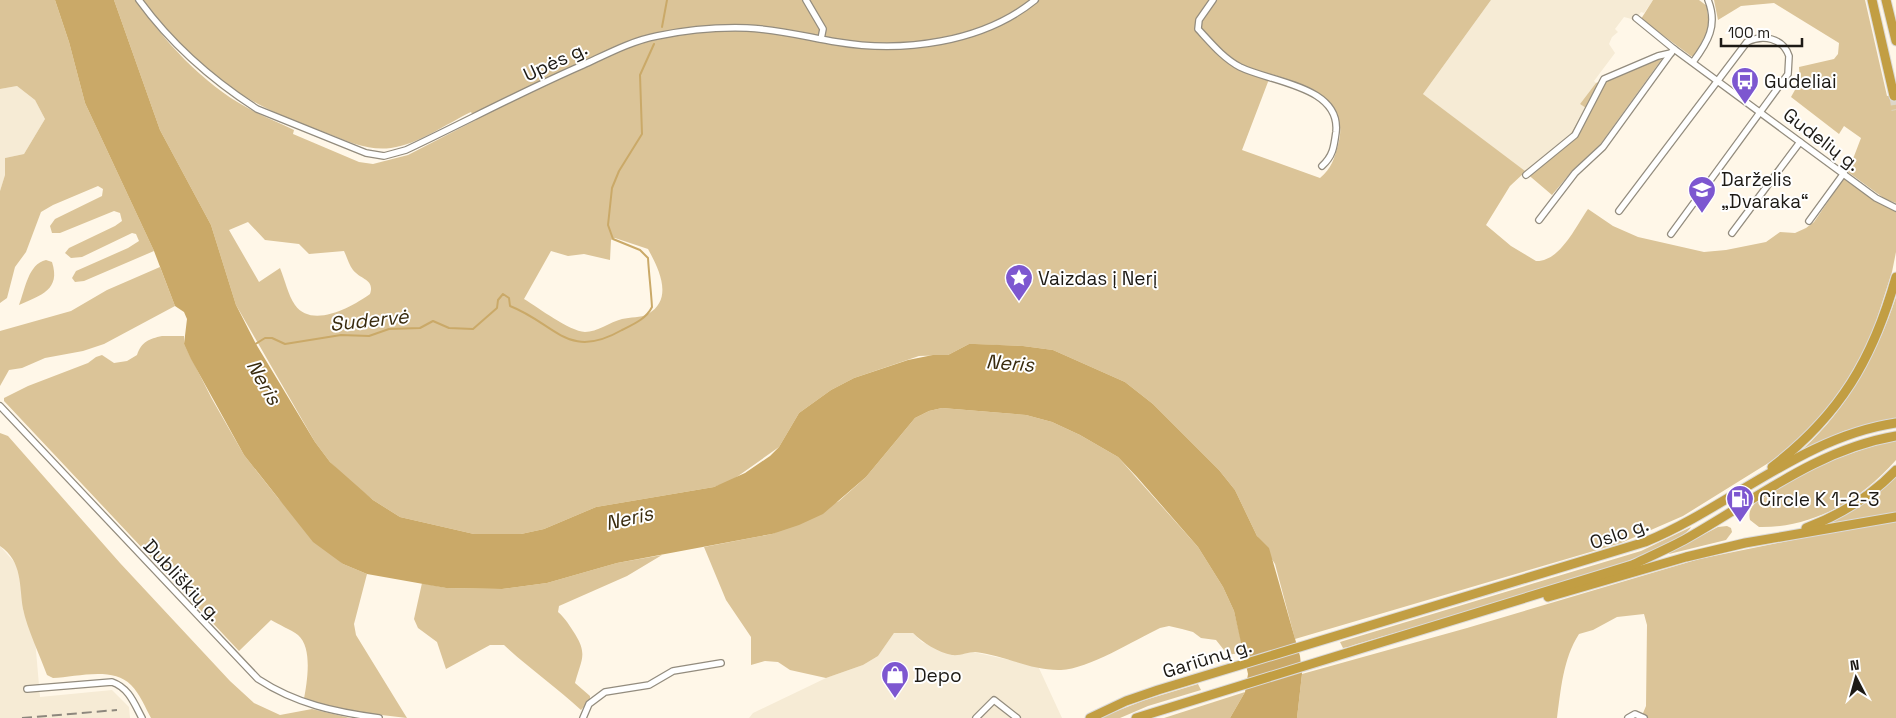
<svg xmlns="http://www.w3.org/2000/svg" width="1896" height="718" font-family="'Space Grotesk',sans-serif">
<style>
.built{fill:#f6ebd5}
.green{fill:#dbc498;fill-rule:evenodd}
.water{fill:#caa968}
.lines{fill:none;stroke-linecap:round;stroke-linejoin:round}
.stream{stroke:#caa968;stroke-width:2}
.trunk-tunnel{stroke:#ddd6c8;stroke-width:9;stroke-dasharray:9 4.5;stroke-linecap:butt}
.minor-casing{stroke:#938c7e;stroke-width:8}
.trunk-casing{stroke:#dbdada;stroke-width:11}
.minor{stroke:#fff;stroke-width:5.5}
.trunk{stroke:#c29e43;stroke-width:9}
.rail{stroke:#8d877d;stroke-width:2;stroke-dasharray:10 5;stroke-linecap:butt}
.labels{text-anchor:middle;stroke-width:4;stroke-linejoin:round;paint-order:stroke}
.street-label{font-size:19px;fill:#1d1a15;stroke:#fff}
.poi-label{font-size:19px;fill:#1d1a15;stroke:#fff;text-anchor:start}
.water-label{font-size:20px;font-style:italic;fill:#392b0e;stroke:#fff}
</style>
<rect width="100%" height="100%" fill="#fff7e8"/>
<!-- built -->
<g class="built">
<polygon points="1491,0 1653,0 1644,13 1641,12 1635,20 1624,17 1615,29 1618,32 1612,37 1609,44 1615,53 1594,81 1596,83 1580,104 1586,108 1570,135 1525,172 1423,94"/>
<polygon points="17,86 35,100 45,119 24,154 5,158 5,175 0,191 0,89"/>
<polygon points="0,546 15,563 20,574 23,610 35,639 40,697 112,690 129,707 130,718 0,718"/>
<polygon points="894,633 913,633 922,642 952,655 973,652 1038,666 1062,718 749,718 753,713 826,678 863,665 878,656"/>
</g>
<!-- green -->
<g class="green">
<polygon points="0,0 55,0 69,42 85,103 154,251 84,281 75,282 72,278 76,271 128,248 139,241 136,234 132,233 82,257 71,258 65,253 69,248 115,226 122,221 120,213 114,211 60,233 52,233 50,226 55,219 102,196 103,189 98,186 53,205 41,212 26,252 15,267 7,298 0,303 0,191 5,175 5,158 24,154 45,119 35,100 17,86 0,89"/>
<path d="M 114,0 L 137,0 C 161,39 205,85 246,107 C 261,116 278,122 294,130 L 293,134 L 359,162 L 373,164 L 408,155 L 476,120 L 471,112 C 446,124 419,144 391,148 C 369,151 349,142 329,134 C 305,125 280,116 258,104 C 215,81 172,40 143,0 L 1491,0 L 1423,94 L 1525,171 L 1570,135 L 1586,108 L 1580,104 L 1596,83 L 1664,56 L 1599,146 L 1572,171 L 1552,195 L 1525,172 L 1510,186 L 1486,225 L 1511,246 L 1536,261 C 1560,262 1576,226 1588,209 L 1613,226 L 1638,237 L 1704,252 L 1726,250 L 1766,242 L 1780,232 L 1795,233 L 1806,228 L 1814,222 L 1844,178 L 1878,202 L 1896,211 L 1896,252 L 1892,272 L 1870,340 L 1847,380 L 1826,410 L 1798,442 L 1770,462 L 1683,516 L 1621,543 L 1295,639 L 1275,564 L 1257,536 L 1235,490 L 1219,470 L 1153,404 L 1125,382 L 1053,350 L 1023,346 L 969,344 L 948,355 L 919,356 L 854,378 L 831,390 L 799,413 L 779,447 L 731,481 L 714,487 L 596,507 L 544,529 L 521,534 L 474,534 L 400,517 L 373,500 L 348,480 L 330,462 L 315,442 L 236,305 L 211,225 L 160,130 ZM 1271,74 C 1305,85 1351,99 1338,145 C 1334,159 1332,168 1320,178 L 1242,150 ZM 248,222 L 265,240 L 299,244 L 309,254 L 344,251 C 347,257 349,265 353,270 C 361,280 375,279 370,294 C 352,307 312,329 295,305 C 288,295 285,280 280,268 L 259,282 L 229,230 ZM 615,238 L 648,249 C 659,269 674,299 648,314 C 641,318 630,317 622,319 C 610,322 597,332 585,332 C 569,331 539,308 524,299 L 551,251 L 568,256 L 584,254 L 610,260 L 611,240 Z"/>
<polygon points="1653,0 1699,0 1707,6 1709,29 1694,56 1691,56 1641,19"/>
<polygon points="1714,0 1865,0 1887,96 1896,95 1896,203 1885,199 1848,172 1861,138 1844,126 1839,134 1791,97 1800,81 1799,67 1834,59 1838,54 1839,43 1774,3 1741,6 1718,20"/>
<path d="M 46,260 L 52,262 C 61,290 41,295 19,305 C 25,290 28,264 46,260 Z"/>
<polygon points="160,267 175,306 104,344 83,351 45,358 22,368 9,370 0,386 0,331 71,311 107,290"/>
<path d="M 1896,297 L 1896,418 L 1844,431 L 1803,449 C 1848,408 1877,354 1896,297 Z"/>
<path d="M 162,336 L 184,336 L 184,344 L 212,399 L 244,455 L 278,498 L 343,564 L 367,574 L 354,624 L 356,635 L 407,718 L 348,711 L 304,699 C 307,682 313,648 298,635 C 290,629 279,625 271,620 L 239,651 L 4,401 L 4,398 L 28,386 L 88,363 L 96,357 L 102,355 L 114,363 L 127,361 L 137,355 C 142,341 149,339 162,336 Z"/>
<path d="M 942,408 L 1026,415 L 1052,422 L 1080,435 L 1118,457 L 1198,547 L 1223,587 L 1234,611 L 1244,652 L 1228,655 L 1216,640 L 1201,638 L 1193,632 L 1182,629 L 1169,626 L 1160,628 C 1135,640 1088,669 1061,670 C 1031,671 1004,655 975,652 C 968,652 960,656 952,655 C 939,653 922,642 913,633 L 894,633 L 878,656 L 863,665 L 826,678 L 790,670 L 778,662 L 765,661 L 751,665 L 751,637 L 726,600 L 704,547 L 772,534 L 839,501 L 866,477 L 915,418 L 929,411 Z"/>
<path d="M 0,433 L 8,436 L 120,563 L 230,681 L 254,703 L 280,715 L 312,709 L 350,718 L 151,718 C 145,707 140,694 131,685 C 113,666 76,677 53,678 L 47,675 C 40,656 27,628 23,609 C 19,586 23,562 0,546 Z"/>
<path d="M 1896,440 L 1896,460 C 1861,500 1813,528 1759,527 L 1750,520 C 1746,504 1763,498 1775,490 C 1813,466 1852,451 1896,440 Z"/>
<polygon points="1896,475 1896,514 1830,523 1876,495"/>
<path d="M 1896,521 L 1896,718 L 1641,718 L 1646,706 L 1647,625 L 1644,614 L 1617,617 L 1593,630 L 1579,634 C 1563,659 1561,689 1557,718 L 1297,718 L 1302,674 L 1467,628 L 1699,559 L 1857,527 Z"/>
<polygon points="1727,526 1731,528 1732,532 1726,540 1669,554 1670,552 1718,527"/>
<path d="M 1691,527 C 1674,560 1400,629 1348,647 L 1343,648 L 1340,642 L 1641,551 Z"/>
<path d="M 662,555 L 627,576 L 559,606 L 558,612 C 566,619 569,625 575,634 C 588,655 581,660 575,683 L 590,696 L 590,700 L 581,710 C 556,687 529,668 504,645 L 490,645 L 446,669 L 437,642 L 418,628 L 414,619 L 422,583 L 446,588 L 502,589 L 547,583 L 617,563 Z"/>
<polygon points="1198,684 1201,690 1148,706 1120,718 1099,718 1145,700"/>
<polygon points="1245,692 1230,718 1164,718"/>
</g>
<!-- water -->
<polygon class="water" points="55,0 114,0 160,130 211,225 236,305 256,344 315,442 330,462 373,500 400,517 474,534 521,534 544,529 596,507 714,487 745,473 770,456 779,447 799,413 831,390 854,378 908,360 933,355 948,355 969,344 975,344 1023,346 1053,350 1125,382 1153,404 1219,470 1235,490 1257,536 1269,548 1300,656 1302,674 1297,718 1230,718 1245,692 1248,674 1234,611 1223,587 1198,547 1137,477 1118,457 1080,435 1052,422 1026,415 942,408 929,411 915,418 866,477 823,514 799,525 772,534 617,563 547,583 502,589 446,588 367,574 343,564 313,542 244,455 191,359 184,344 187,319 184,312 175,306 154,251 85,103 69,42"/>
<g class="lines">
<!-- stream -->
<g class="stream">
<polyline points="662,27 667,0"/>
<path d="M 254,345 L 265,338 L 272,338 L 285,344 L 341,335 L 369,336 L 389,329 L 420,328 L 433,321 L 449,328 L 473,329 L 497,308 L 498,300 L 503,294 L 509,298 L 510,306 C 556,324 568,361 622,330 C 634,324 646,319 652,307 C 651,290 649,275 648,258 L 640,250 L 613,239 L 608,225 L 612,188 L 619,171 L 642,134 L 640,75 L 654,44"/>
</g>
<!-- trunk-tunnel -->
<polyline class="trunk-tunnel" points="1894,96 1896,110"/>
<defs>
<g id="minor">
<path d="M 139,0 C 171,44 212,80 257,109 L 366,153 L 384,156 L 406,150 C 465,122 523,91 583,65 C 607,54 631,41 657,36 C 686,30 717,27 747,28 C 777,29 807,37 837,42 C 902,53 982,43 1035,0"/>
<polyline points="806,0 823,29 821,39"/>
<path d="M 1213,0 L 1199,20 L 1198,29 C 1211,43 1223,58 1240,67 C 1270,82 1341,86 1336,132 C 1334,147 1333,156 1322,166"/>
<polyline points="1636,18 1674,49 1876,198 1896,208"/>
<path d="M 1693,62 C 1708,42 1718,25 1708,0"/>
<polyline points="1526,175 1575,135 1604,79 1658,56 1671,53"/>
<path d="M 1619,211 L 1747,42 C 1763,34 1783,38 1789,56 L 1788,74 L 1671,234"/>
<polyline points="1539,220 1575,173 1603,147 1674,49"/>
<polyline points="1809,221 1844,173"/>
<polyline points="1732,233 1800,142"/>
<path d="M 0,406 L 258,679 C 296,704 335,712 379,718"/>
<path d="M 27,689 L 112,682 C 129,688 134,703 142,718"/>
<polyline points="583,718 589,704 605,692 649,685 673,671 721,663"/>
<polyline points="976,718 994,700 1017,718"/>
<polyline points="1628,718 1635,714 1644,718"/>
</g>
<g id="trunk">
<polyline points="1872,0 1894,96"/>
<polyline points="1886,0 1896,41"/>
<path d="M 1772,467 C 1840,415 1873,359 1896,277"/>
<path d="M 1806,528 C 1840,515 1871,496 1896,470"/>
<polyline points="1548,597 1686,557 1745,543 1896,517"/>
<path d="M 1090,718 L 1126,701 L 1158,690 L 1645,542 C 1730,507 1802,437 1896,423"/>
<path d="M 1136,718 L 1632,565 C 1649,557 1667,549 1684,540 C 1754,501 1815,450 1896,436"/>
</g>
</defs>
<!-- minor casing -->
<use href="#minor" class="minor-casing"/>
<!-- trunk casing -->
<use href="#trunk" class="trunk-casing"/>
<!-- minor -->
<use href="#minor" class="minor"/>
<!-- trunk -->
<use href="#trunk" class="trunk"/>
<!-- rail -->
<polyline class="rail" points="22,718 117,710"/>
</g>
<!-- icons -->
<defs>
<symbol id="bus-pin" viewBox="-11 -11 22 30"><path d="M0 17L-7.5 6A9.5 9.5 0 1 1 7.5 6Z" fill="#7d57d0" stroke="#fff"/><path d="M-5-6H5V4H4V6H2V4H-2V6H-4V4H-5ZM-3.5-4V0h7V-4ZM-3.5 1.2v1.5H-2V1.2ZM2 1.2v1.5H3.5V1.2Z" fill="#fff"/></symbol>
<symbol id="school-pin" viewBox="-11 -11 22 30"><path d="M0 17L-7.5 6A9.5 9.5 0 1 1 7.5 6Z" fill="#7d57d0" stroke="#fff"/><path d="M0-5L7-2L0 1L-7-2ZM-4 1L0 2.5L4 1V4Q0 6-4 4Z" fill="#fff"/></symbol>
<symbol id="sight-pin" viewBox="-11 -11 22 30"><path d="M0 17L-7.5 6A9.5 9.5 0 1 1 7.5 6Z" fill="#7d57d0" stroke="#fff"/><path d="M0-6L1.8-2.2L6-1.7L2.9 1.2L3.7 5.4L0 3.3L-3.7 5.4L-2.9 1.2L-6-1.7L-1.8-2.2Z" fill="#fff"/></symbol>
<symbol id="fuel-pin" viewBox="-11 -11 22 30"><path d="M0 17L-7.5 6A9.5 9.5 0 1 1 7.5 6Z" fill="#7d57d0" stroke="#fff"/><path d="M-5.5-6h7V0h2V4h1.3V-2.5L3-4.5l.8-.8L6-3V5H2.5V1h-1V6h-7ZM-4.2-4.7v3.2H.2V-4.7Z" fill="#fff"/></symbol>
<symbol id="shop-pin" viewBox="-11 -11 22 30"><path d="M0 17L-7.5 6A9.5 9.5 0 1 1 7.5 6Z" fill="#7d57d0" stroke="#fff"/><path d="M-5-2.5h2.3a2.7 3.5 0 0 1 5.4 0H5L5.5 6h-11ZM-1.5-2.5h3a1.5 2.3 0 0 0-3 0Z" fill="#fff"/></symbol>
</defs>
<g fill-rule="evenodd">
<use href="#bus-pin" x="1729" y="65" width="32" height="43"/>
<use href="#school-pin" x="1686" y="174" width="32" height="43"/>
<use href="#sight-pin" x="1003" y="262" width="32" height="43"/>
<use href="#fuel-pin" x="1724" y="483" width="32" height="43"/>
<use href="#shop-pin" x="879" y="659" width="32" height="43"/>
</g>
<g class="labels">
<!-- street labels -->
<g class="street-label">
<text transform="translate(555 61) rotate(-25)" y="7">Upės g.</text>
<text transform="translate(1822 139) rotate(37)" y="7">Gudelių g.</text>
<text transform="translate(1619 533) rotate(-19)" y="7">Oslo g.</text>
<text transform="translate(183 580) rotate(47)" y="7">Dubliškių g.</text>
<text transform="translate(1207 658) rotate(-17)" y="7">Gariūnų g.</text>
</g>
<!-- poi labels -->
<g class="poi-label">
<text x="1764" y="88">Gudeliai</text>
<text x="1721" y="186">Darželis<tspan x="1721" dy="22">„Dvaraka“</tspan></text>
<text x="1038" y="285">Vaizdas į Nerį</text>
<text x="1759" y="506">Circle K 1-2-3</text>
<text x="914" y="682">Depo</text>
</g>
<!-- water labels -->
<g class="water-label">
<text transform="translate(369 320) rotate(-6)" y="7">Sudervė</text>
<text transform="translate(1010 363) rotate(4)" y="7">Neris</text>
<text transform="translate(264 382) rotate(60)" y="7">Neris</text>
<text transform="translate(629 518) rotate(-13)" y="7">Neris</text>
</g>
</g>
<!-- north arrow -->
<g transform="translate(1856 678) rotate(354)" stroke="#ffffff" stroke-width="4" paint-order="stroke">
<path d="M0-4L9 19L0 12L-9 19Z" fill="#1d1a15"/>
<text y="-8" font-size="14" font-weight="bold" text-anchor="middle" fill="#1d1a15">N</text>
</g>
<!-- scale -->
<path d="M1721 38v8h81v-8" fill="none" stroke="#1d1a15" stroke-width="2.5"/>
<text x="1728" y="38" font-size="15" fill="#1d1a15" stroke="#ffffff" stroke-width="4" paint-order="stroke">100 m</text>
</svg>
